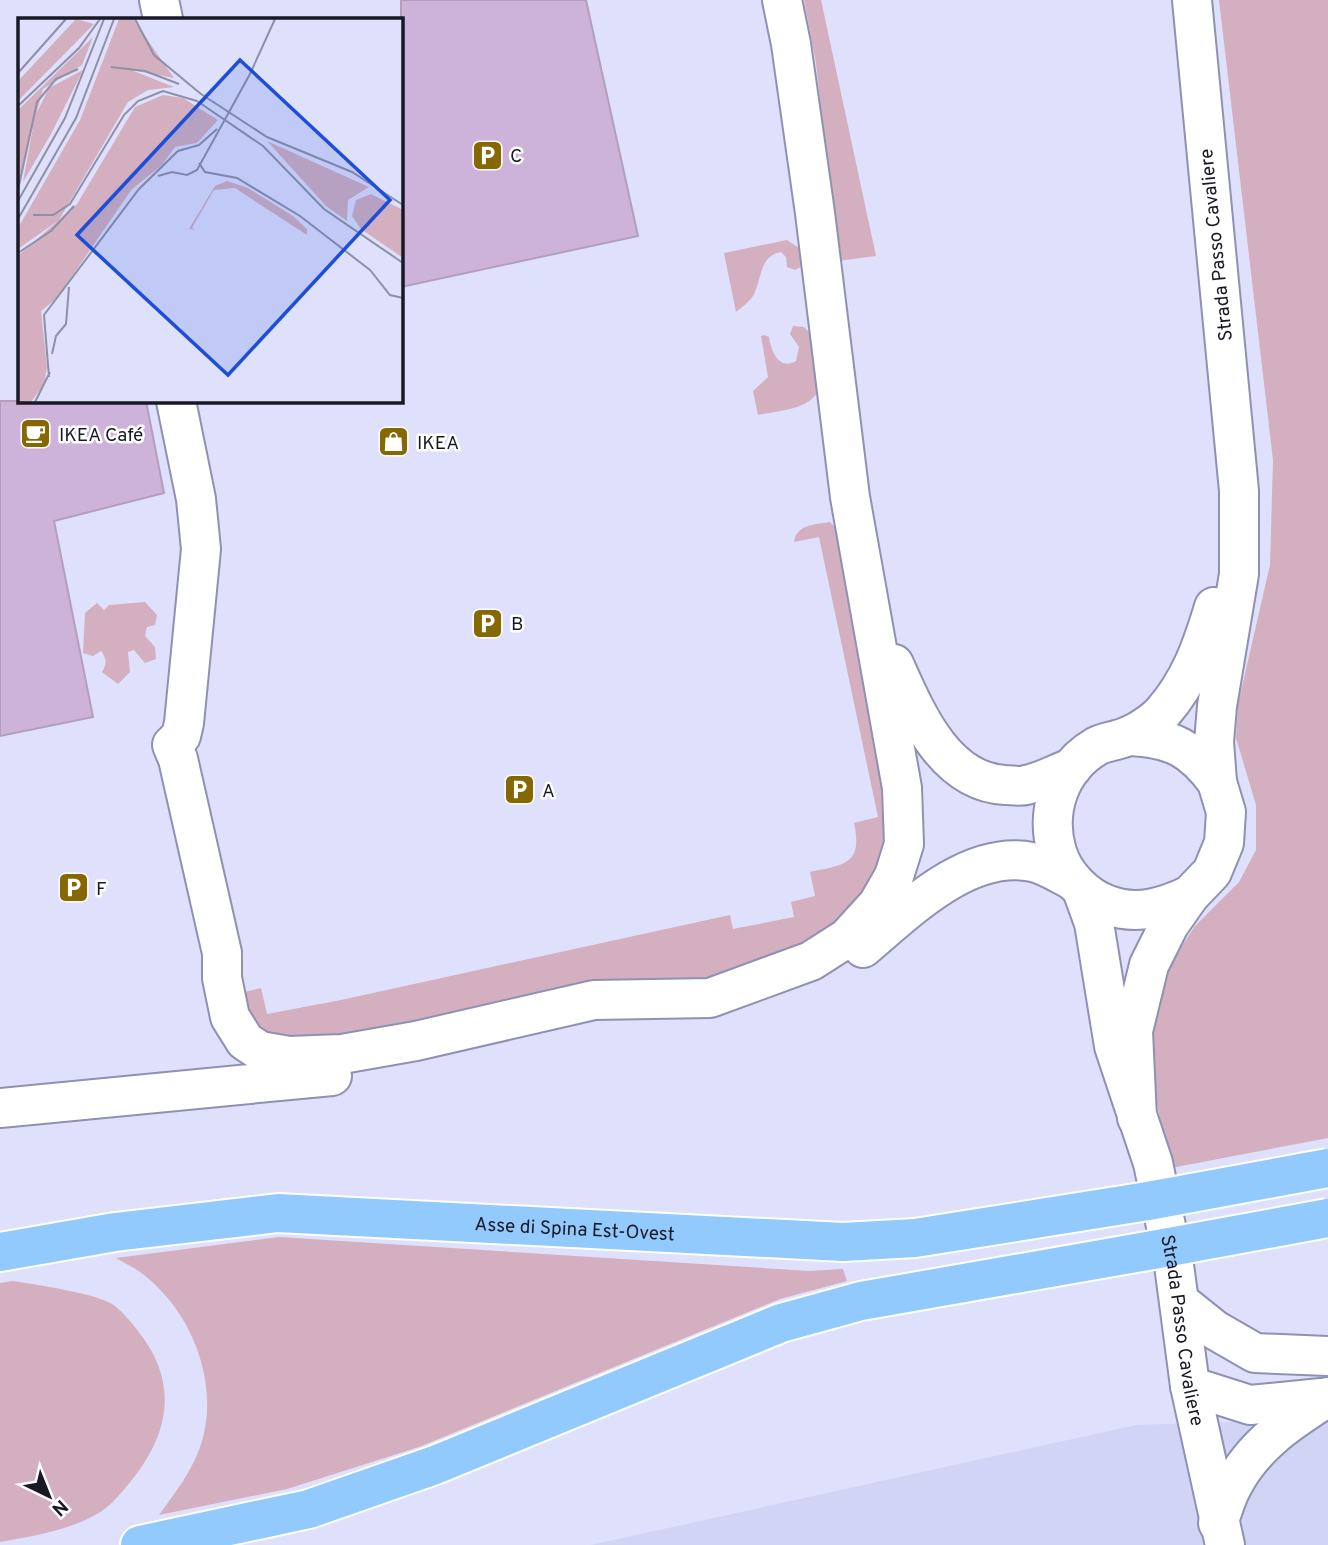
<svg xmlns="http://www.w3.org/2000/svg" width="1328" height="1545" font-family="Overpass,sans-serif">
<style>
.built{fill:#d1d4f5}
.green{fill:#d3afc0}
.building{fill:#cdb3d9;stroke:#b39ebc;stroke-width:2}
.lines{fill:none;stroke-linecap:round;stroke-linejoin:round}
.minor-casing{stroke:#8f91b2;stroke-width:42}
.major-casing{stroke:#fff;stroke-width:42}
.minor{stroke:#fff;stroke-width:38}
.major{stroke:#92cafd;stroke-width:38}
.major-bridge-casing{stroke:#fff;stroke-width:42;stroke-linecap:butt}
.major-bridge{stroke:#92cafd;stroke-width:38}
.labels{text-anchor:middle;stroke-width:5;stroke-linejoin:round;paint-order:stroke}
.poi-label{font-size:19px;fill:#181925;stroke:#fff;text-anchor:start}
.street-label{font-size:19px;fill:#181925;stroke:#fff}
.inset-road{fill:none;stroke:#8f90a6;stroke-width:2}
.view{fill:#1d4ed8;fill-opacity:0.15;stroke:#1d4ed8;stroke-width:3.5}
.inset-edge{fill:none;stroke:#181925;stroke-width:3.5}
</style>
<rect width="100%" height="100%" fill="#dee0fc"/>
<!-- built -->
<polygon class="built" points="1328,1419 1328,1545 591,1545 1136,1425"/>
<!-- green -->
<g class="green">
<polygon points="804,0 821,0 876,256 837,261 816,63"/>
<polygon points="1219,0 1328,0 1328,1138 1171,1168 1148,1063 1155,1013 1168,967 1195,926 1239,882 1256,850 1256,805 1236,738 1238,704 1270,565 1273,460"/>
<path d="M 787,240 L 799,248 L 802,266 L 795,270 L 787,267 L 786,257 L 781,252 C 760,256 762,276 755,292 C 752,300 743,306 736,312 L 724,253 Z"/>
<path d="M 793,326 L 804,327 L 811,334 L 818,391 C 809,410 776,411 758,415 L 753,391 L 768,377 L 761,336 L 764,335 L 769,337 C 771,351 779,371 796,361 L 799,347 L 790,334 Z"/>
<path d="M 830,522 L 836,528 L 891,790 L 883,877 L 814,949 L 728,974 L 592,996 L 470,1027 L 267,1043 L 239,996 L 245,992 L 261,988 L 267,1014 L 341,1000 L 730,915 L 733,929 L 794,917 L 791,902 L 815,896 L 810,872 C 845,865 863,864 854,823 L 878,817 L 819,537 L 794,542 C 797,524 814,525 830,522 Z"/>
<path d="M 145,602 L 157,615 L 155,625 L 147,627 L 145,636 L 155,647 L 156,659 L 145,663 L 134,650 L 128,652 L 130,672 L 118,684 L 102,672 C 107,664 107,659 101,651 L 93,656 L 83,653 L 85,613 L 97,603 L 104,610 L 109,605 Z"/>
<path d="M 279,1237 L 809,1271 L 843,1269 L 847,1281 L 780,1299 L 419,1447 L 287,1489 L 159,1515 C 174,1494 190,1474 199,1450 C 222,1389 194,1314 144,1275 C 136,1268 125,1264 116,1258 Z"/>
<path d="M 13,1281 C 34,1284 97,1294 112,1304 C 121,1310 131,1322 138,1331 C 178,1381 171,1432 131,1481 C 122,1492 110,1507 97,1514 C 67,1531 33,1536 0,1542 L 0,1283 Z"/>
</g>
<!-- building -->
<g class="building">
<polygon points="401,0 586,0 638,236 401,287"/>
<polygon points="0,401 146,401 164,493 54,521 93,717 0,736"/>
</g>
<g class="lines">
<defs>
<g id="minor">
<polyline points="159,0 163,19"/>
<polyline points="176,401 196,499 201,549 184,723 181,736 172,745 178,759 222,953 222,978 230,1017 245,1041 260,1051 289,1056 342,1054 416,1041 594,1000 710,998 811,961 847,938 878,904 894,876 904,844 902,788 850,497 815,213 791,44 782,0"/>
<path d="M 894,664 C 916,713 944,782 1005,785 C 1012,785 1020,787 1026,785 C 1042,782 1057,773 1072,768"/>
<path d="M 1129,736 C 1172,738 1192,748 1217,782"/>
<path id="s1" d="M 1082,890 L 1094,923 L 1114,1046 L 1153,1163 L 1174,1265 L 1190,1386 L 1225,1545"/>
<path d="M 1190,895 C 1164,907 1137,916 1108,905 C 1085,897 1064,875 1057,852 C 1045,812 1059,768 1097,746 C 1106,741 1118,741 1128,736 C 1139,732 1155,721 1163,712 C 1190,681 1202,647 1214,607"/>
<path d="M 863,948 C 907,911 968,849 1032,862 C 1046,865 1060,874 1072,880"/>
<polyline points="0,1108 332,1076"/>
<polyline points="1137,1118 1133,1031 1149,965 1169,925 1190,895 1212,872 1224,843 1226,812 1217,782 1214,742 1217,706 1239,574 1239,491 1192,0"/>
<polyline points="1180,1302 1215,1330 1255,1353 1328,1356"/>
<polyline points="1190,1386 1250,1405 1321,1398"/>
<path d="M 1218,1523 C 1223,1511 1226,1498 1232,1487 C 1253,1445 1290,1421 1328,1397"/>
</g>
<g id="major">
<path id="s2" d="M 0,1252 L 115,1232 L 278,1213 L 843,1242 L 915,1238 L 1148,1201"/>
<polyline points="140,1545 309,1509 435,1465 781,1323 861,1301 1153,1250"/>
</g>
</defs>
<!-- minor casing -->
<use href="#minor" class="minor-casing"/>
<!-- major casing -->
<use href="#major" class="major-casing"/>
<!-- minor -->
<use href="#minor" class="minor"/>
<!-- major -->
<use href="#major" class="major"/>
<defs>
<g id="major-bridge">
<polyline points="1148,1201 1328,1168"/>
<polyline points="1153,1250 1328,1218"/>
</g>
</defs>
<!-- major-bridge casing -->
<use href="#major-bridge" class="major-bridge-casing"/>
<!-- major-bridge -->
<use href="#major-bridge" class="major-bridge"/>
</g>
<!-- icons -->
<defs>
<symbol id="parking-square" viewBox="-11 -11 22 22"><rect x="-9" y="-9" width="18" height="18" rx="4" fill="#866802" stroke="#fff"/><path d="M-3.5-5.5H1a3.5 3.5 0 0 1 0 7H-1V5.5H-3.5ZM-1-3.4V-.6H.8a1.4 1.4 0 0 0 0-2.8Z" fill="#fff"/></symbol>
<symbol id="cafe-square" viewBox="-11 -11 22 22"><rect x="-9" y="-9" width="18" height="18" rx="4" fill="#866802" stroke="#fff"/><path d="M-5.5-4.5H6V0H3Q3 3.5 0 3.5H-2.5Q-5.5 3.5-5.5 0ZM3-3.2v2h1.7v-2ZM-6 4.5H4V6H-6Z" fill="#fff"/></symbol>
<symbol id="shop-square" viewBox="-11 -11 22 22"><rect x="-9" y="-9" width="18" height="18" rx="4" fill="#866802" stroke="#fff"/><path d="M-5-2.5h2.3a2.7 3.5 0 0 1 5.4 0H5L5.5 6h-11ZM-1.5-2.5h3a1.5 2.3 0 0 0-3 0Z" fill="#fff"/></symbol>
</defs>
<g fill-rule="evenodd">
<use href="#parking-square" x="470" y="138" width="35" height="35"/>
<use href="#cafe-square" x="18" y="416" width="35" height="35"/>
<use href="#shop-square" x="376" y="424" width="35" height="35"/>
<use href="#parking-square" x="470" y="606" width="35" height="35"/>
<use href="#parking-square" x="502" y="772" width="35" height="35"/>
<use href="#parking-square" x="56" y="870" width="35" height="35"/>
</g>
<g class="labels">
<!-- poi labels -->
<g class="poi-label">
<text x="510" y="162">C</text>
<text x="59" y="441">IKEA Café</text>
<text x="417" y="449">IKEA</text>
<text x="511" y="630">B</text>
<text x="542" y="797">A</text>
<text x="96" y="895">F</text>
</g>
<!-- street labels -->
<g class="street-label">
<text transform="translate(1215 245) rotate(-96)" y="7">Strada Passo Cavaliere</text>
<text dy="7" stroke="none"><textPath href="#s2" startOffset="578">Asse di Spina Est-Ovest</textPath></text>
<text dy="7" stroke="none"><textPath href="#s1" startOffset="453">Strada Passo Cavaliere</textPath></text>
</g>
</g>
<!-- overview -->
<g transform="translate(18 18)">
<rect width="385" height="385" fill="#dee0fc"/>
<path d="M 58,1 L 76,6 L 0,83 L 0,63 ZM 101,1 L 115,1 L 156,60 L 113,52 L 156,69 L 130,72 L 110,84 L 41,202 L 0,231 L 0,210 L 62,102 ZM 75,19 L 64,47 L 25,71 L 0,165 L 0,92 ZM 65,52 L 33,116 L 5,164 L 17,98 L 31,70 ZM 145,77 L 165,80 L 200,102 L 179,125 L 157,129 L 144,147 L 114,171 L 39,280 L 23,293 L 29,349 L 26,366 L 13,384 L 0,384 L 0,238 L 59,186 L 117,89 ZM 249,123 L 351,169 L 330,182 L 329,203 L 308,188 ZM 209,163 L 230,170 L 275,198 L 289,211 L 289,217 L 217,170 L 196,172 L 174,210 L 177,212 L 171,211 L 197,168 ZM 353,176 L 385,192 L 385,240 L 343,211 L 334,198 L 338,182 Z" fill="#d3afc0"/>
<path class="inset-road" d="M 117,1 L 136,37 L 183,76M 93,49 L 127,53 L 161,66M 0,55 L 48,1M 183,76 L 249,119 L 334,154 L 385,187M 179,83 L 245,128 L 306,191 L 385,245M 0,88 L 61,30 L 82,1M 181,145 L 187,154 L 219,160 L 282,198 L 352,252 L 372,277 L 385,280M 140,158 L 154,154 L 169,157 L 179,152 L 232,56 L 257,1M 0,172 L 19,84 L 38,61 L 60,51M 0,183 L 47,100 L 86,1M 15,197 L 35,197 L 52,186 L 106,97 L 120,83 L 145,73 L 179,83M 0,201 L 58,100 L 96,1M 0,235 L 33,213 L 56,188M 34,336 L 38,318 L 48,306 L 51,269M 31,359 L 26,297 L 121,171 L 160,133 L 181,127 L 199,111M 17,384 L 32,354"/>
<path class="view" d="M 222,42 L 372,182 L 210,357 L 59,217 Z"/>
<rect width="385" height="385" class="inset-edge"/>
</g>
<!-- north arrow -->
<g transform="translate(49 1496) rotate(137)" stroke="#ffffff" stroke-width="5" paint-order="stroke">
<path d="M0-5L12 26L0 18L-12 26Z" fill="#181925"/>
<text y="-10" font-size="19" font-weight="bold" text-anchor="middle" fill="#181925">N</text>
</g>
</svg>
